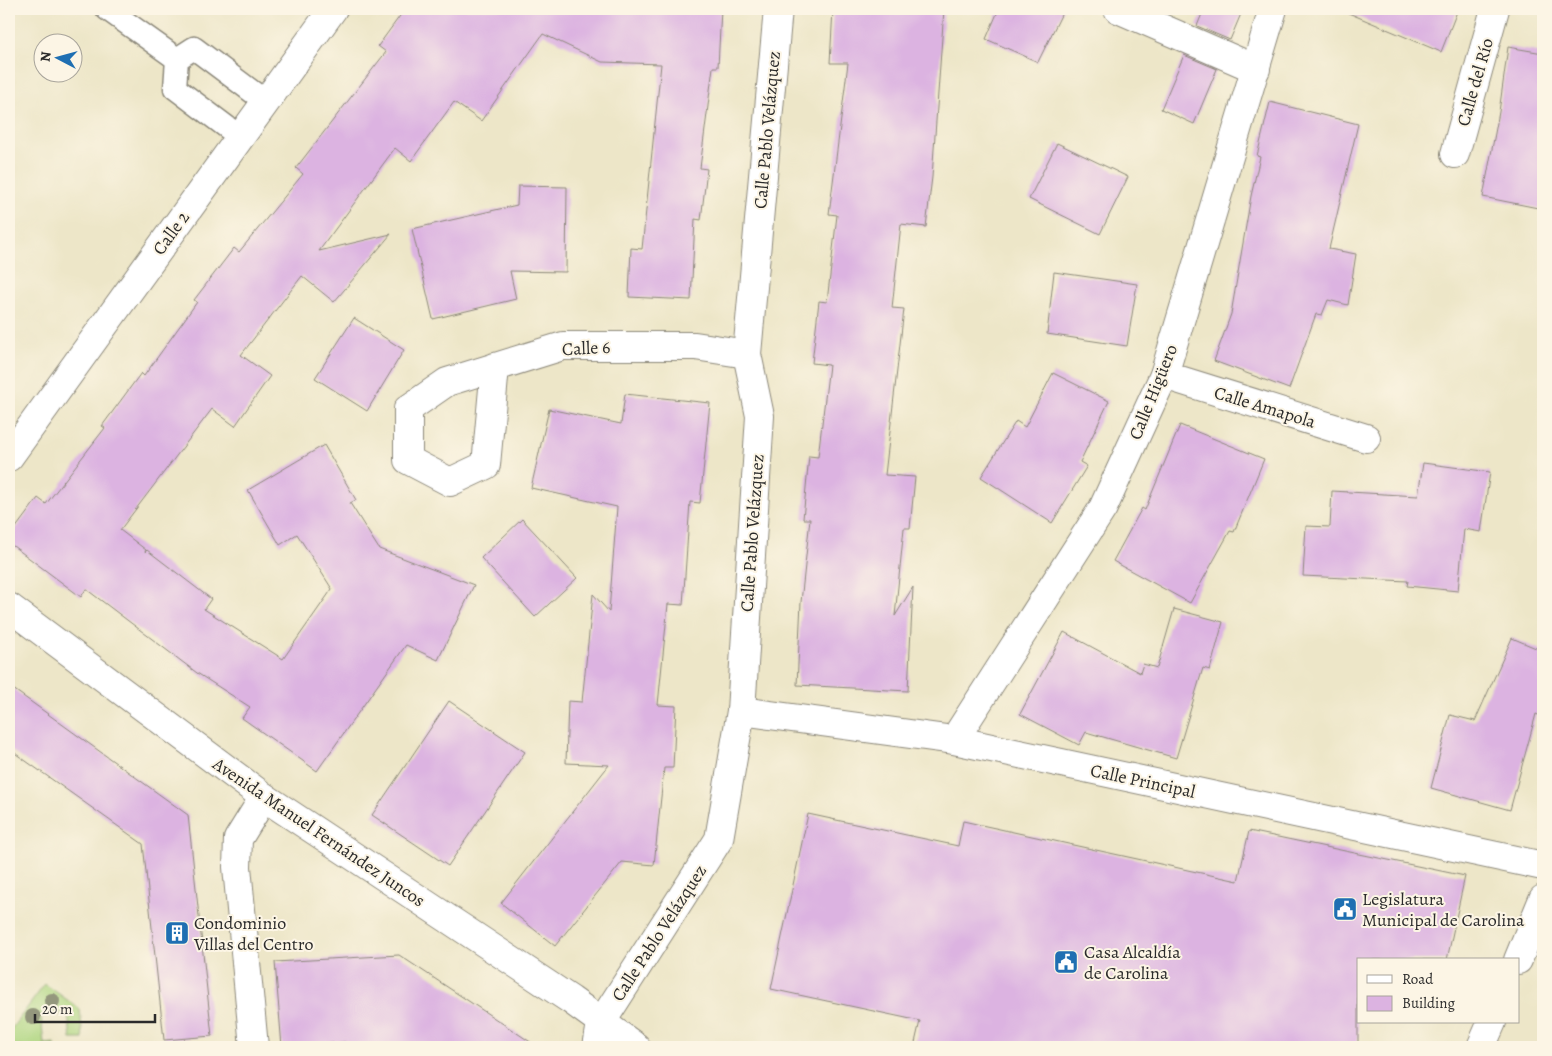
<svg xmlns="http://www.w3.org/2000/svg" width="1552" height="1056" font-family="Alegreya,serif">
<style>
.green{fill:#add57f;stroke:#6c8055}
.building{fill:#dcb3e1}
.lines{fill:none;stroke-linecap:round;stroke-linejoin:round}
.service-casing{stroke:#8c887a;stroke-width:25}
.minor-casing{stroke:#8c887a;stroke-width:30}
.tertiary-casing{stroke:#8c887a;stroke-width:30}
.service{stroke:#fff;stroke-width:22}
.minor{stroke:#fff;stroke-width:28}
.tertiary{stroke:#fff;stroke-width:28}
.tree{fill:#94977d}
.labels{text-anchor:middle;stroke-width:4;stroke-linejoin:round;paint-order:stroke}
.street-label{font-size:18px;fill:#2b2b2b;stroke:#fcf5e5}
.poi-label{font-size:18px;fill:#2b2b2b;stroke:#fcf5e5;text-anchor:start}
</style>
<rect width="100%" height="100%" fill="#fcf5e5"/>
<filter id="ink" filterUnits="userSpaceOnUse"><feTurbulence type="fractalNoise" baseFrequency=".02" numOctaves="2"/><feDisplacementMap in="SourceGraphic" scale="10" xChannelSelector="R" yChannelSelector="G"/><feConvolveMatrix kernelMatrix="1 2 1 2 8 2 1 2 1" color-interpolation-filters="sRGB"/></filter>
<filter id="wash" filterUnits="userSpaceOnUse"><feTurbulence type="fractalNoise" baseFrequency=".0096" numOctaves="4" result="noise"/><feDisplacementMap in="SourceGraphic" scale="20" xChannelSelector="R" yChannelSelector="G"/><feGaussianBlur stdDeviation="1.12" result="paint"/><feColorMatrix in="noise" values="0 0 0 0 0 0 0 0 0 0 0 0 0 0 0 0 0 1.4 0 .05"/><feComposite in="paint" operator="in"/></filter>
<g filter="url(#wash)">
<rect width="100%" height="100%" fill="#ede6c8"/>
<!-- green -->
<polygon class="green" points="45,984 80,1009 83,1039 71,1039 68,1013 41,1016 44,1044 55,1043 55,1047 9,1047 9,1032"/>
<g id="blocks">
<!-- building -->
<g class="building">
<polygon points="405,9 721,9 718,67 713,67 700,168 707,169 701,220 695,219 691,300 629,297 631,248 642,249 661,64 602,62 543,34 481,121 454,102 411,161 395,148 319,251 391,234 334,302 302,276 241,355 270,376 235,426 212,409 120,530 146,550 145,552 147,550 211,599 204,609 283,659 332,589 297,534 280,545 248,490 324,445 356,500 350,503 379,549 474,585 438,660 406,645 317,771 242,718 250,707 197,673 86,589 81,597 9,543 9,537 38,498 46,504 105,428 102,426 141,373 144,376 197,302 194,300 234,248 239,252 303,174 296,168 386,52 378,46"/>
<polygon points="833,9 944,9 932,177 926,227 901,224 892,308 904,309 885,475 915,477 910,528 904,528 895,616 913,587 908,691 797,685 801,602 810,519 803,519 809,456 818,457 829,365 812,363 819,301 827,302 837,215 829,214 848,63 830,63"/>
<polygon points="999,9 1064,9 1038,62 986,39"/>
<polygon points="1204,9 1243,9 1230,40 1197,26"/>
<polygon points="1339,9 1458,9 1441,52"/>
<polygon points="1508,47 1543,53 1543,209 1483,197 1499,112"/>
<polygon points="1184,55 1217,69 1194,124 1161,109"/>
<polygon points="1270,102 1358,124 1329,249 1356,254 1348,305 1328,300 1322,315 1316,314 1289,389 1214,361 1231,314 1251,196 1260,157 1257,156"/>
<polygon points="1057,143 1128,177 1100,234 1029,199"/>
<polygon points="518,186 567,187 566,272 510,271 516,299 433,319 412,229 517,205"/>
<polygon points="1054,272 1137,284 1127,346 1047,334"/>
<polygon points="354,318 404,350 367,411 315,378"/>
<polygon points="1053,373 1109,401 1080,462 1087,466 1052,523 981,477 1016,421 1025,427"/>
<polygon points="625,394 710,403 700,503 690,502 683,605 668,604 658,705 676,706 673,768 664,768 654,865 622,862 555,946 501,903 609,765 566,763 568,701 582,702 593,594 609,612 617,507 531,488 549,409 621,424"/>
<polygon points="1180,425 1264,459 1234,532 1230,531 1190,603 1113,561 1142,508 1145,510"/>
<polygon points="1423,463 1490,472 1481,532 1464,529 1458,591 1407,586 1408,581 1303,576 1306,526 1330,527 1332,491 1418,496"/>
<polygon points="522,519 577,578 535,617 481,558"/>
<polygon points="1174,609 1223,622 1210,670 1203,668 1176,758 1086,732 1079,745 1020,714 1064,632 1140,673 1143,664 1157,668"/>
<polygon points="1512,638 1543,651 1543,717 1536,714 1510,810 1431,788 1450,715 1475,721"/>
<polygon points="9,686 188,815 212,1036 164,1040 143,844 9,749"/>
<polygon points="449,701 525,752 448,866 372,815"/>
<polygon points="808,814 958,846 963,821 1238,881 1249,831 1465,876 1447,960 1358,960 1358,1047 914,1047 920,1021 771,989"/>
<polygon points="399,955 538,1047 352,1047 345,1042 282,1047 275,962"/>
</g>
</g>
</g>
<g filter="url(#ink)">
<use href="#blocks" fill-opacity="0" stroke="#8c887a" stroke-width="1"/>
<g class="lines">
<defs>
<g id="service">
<polyline points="107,9 177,59"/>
<polyline points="240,137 175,88 177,59 194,48 266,102"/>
</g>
<g id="minor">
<polyline points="1118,9 1256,69"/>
<polyline points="1455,154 1495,9"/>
<polyline points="495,367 486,465 450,482 408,460 408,409 447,382 563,346 695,346 747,354"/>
<polyline points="1164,375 1366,438"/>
<polyline points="9,457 333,9"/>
<polyline points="741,711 954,740 1543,866"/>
<polyline points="954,740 1103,508 1164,375 1273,9"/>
<polyline points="1518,960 1543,899"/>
<polyline points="254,1047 237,867 238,839 264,797"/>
<polyline points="597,1047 601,1023 719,839 741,711 760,416 747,354 778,9"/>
<polyline points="1481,1047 1492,1022"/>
</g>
<polyline id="tertiary" points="9,607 264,797 571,1000 636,1047"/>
</defs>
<!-- service casing -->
<use href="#service" class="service-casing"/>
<!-- minor casing -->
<use href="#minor" class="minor-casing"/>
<!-- tertiary casing -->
<use href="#tertiary" class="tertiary-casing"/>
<!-- service -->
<use href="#service" class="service"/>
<!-- minor -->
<use href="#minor" class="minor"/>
<!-- tertiary -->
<use href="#tertiary" class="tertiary"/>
</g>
<!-- trees -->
<g class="tree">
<circle cx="52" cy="1001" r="8"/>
<circle cx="33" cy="1017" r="8"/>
</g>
</g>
<!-- icons -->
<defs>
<symbol id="civic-square" viewBox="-11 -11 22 22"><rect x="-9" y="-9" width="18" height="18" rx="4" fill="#1f6fb2" stroke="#fcf5e5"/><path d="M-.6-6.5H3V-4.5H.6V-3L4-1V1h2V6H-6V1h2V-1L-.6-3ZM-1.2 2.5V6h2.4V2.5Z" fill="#fff"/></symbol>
<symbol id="building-square" viewBox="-11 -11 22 22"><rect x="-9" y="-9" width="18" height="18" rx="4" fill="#1f6fb2" stroke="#fcf5e5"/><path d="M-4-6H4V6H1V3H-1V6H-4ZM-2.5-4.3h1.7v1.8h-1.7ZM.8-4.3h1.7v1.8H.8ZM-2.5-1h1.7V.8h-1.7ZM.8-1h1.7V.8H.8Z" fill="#fff"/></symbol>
</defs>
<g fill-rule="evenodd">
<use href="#civic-square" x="1331" y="895" width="28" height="28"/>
<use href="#building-square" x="163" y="919" width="28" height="28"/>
<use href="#civic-square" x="1052" y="948" width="28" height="28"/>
</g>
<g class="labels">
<!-- street labels -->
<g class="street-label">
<text transform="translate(1475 82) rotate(-74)" y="6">Calle del Río</text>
<text transform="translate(767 130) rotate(-85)" y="6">Calle Pablo Velázquez</text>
<text transform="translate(171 233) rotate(-54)" y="6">Calle 2</text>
<text transform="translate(586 348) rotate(-3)" y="6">Calle 6</text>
<text transform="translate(1153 392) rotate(-68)" y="6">Calle Higüero</text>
<text transform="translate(1265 407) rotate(17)" y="6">Calle Amapola</text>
<text transform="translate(752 533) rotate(-86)" y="6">Calle Pablo Velázquez</text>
<text transform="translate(1143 781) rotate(12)" y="6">Calle Principal</text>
<text transform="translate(319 832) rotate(34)" y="6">Avenida Manuel Fernández Juncos</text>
<text transform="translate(659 933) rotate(-57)" y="6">Calle Pablo Velázquez</text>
</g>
<!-- poi labels -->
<g class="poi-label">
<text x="1362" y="905">Legislatura<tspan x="1362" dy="21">Municipal de Carolina</tspan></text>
<text x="194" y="929">Condominio<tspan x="194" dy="21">Villas del Centro</tspan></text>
<text x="1084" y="958">Casa Alcaldía<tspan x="1084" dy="21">de Carolina</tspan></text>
</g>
</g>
<!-- margin -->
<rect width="1552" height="1056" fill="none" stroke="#fcf5e5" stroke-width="30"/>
<!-- legend -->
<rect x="1357" y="958" width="162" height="65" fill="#fcf5e5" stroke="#a8a49b"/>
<rect x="1367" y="975" width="25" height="8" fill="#ffffff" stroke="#a8a49b"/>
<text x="1402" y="984" font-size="15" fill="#2b2b2b">Road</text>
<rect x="1367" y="996" width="25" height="15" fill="#dcb3e1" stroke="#a8a49b"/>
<text x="1402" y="1008" font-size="15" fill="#2b2b2b">Building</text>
<!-- north arrow -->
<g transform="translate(58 58) rotate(276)"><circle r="24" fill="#fcf5e5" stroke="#a8a49b"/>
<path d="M0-4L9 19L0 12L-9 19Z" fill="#1f6fb2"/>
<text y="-8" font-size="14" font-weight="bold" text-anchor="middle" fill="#2b2b2b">N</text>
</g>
<!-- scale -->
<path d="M35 1014v8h120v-8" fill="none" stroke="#2b2b2b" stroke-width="2.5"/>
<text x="42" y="1014" font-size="15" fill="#2b2b2b" stroke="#fcf5e5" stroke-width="4" paint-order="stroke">20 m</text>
</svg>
